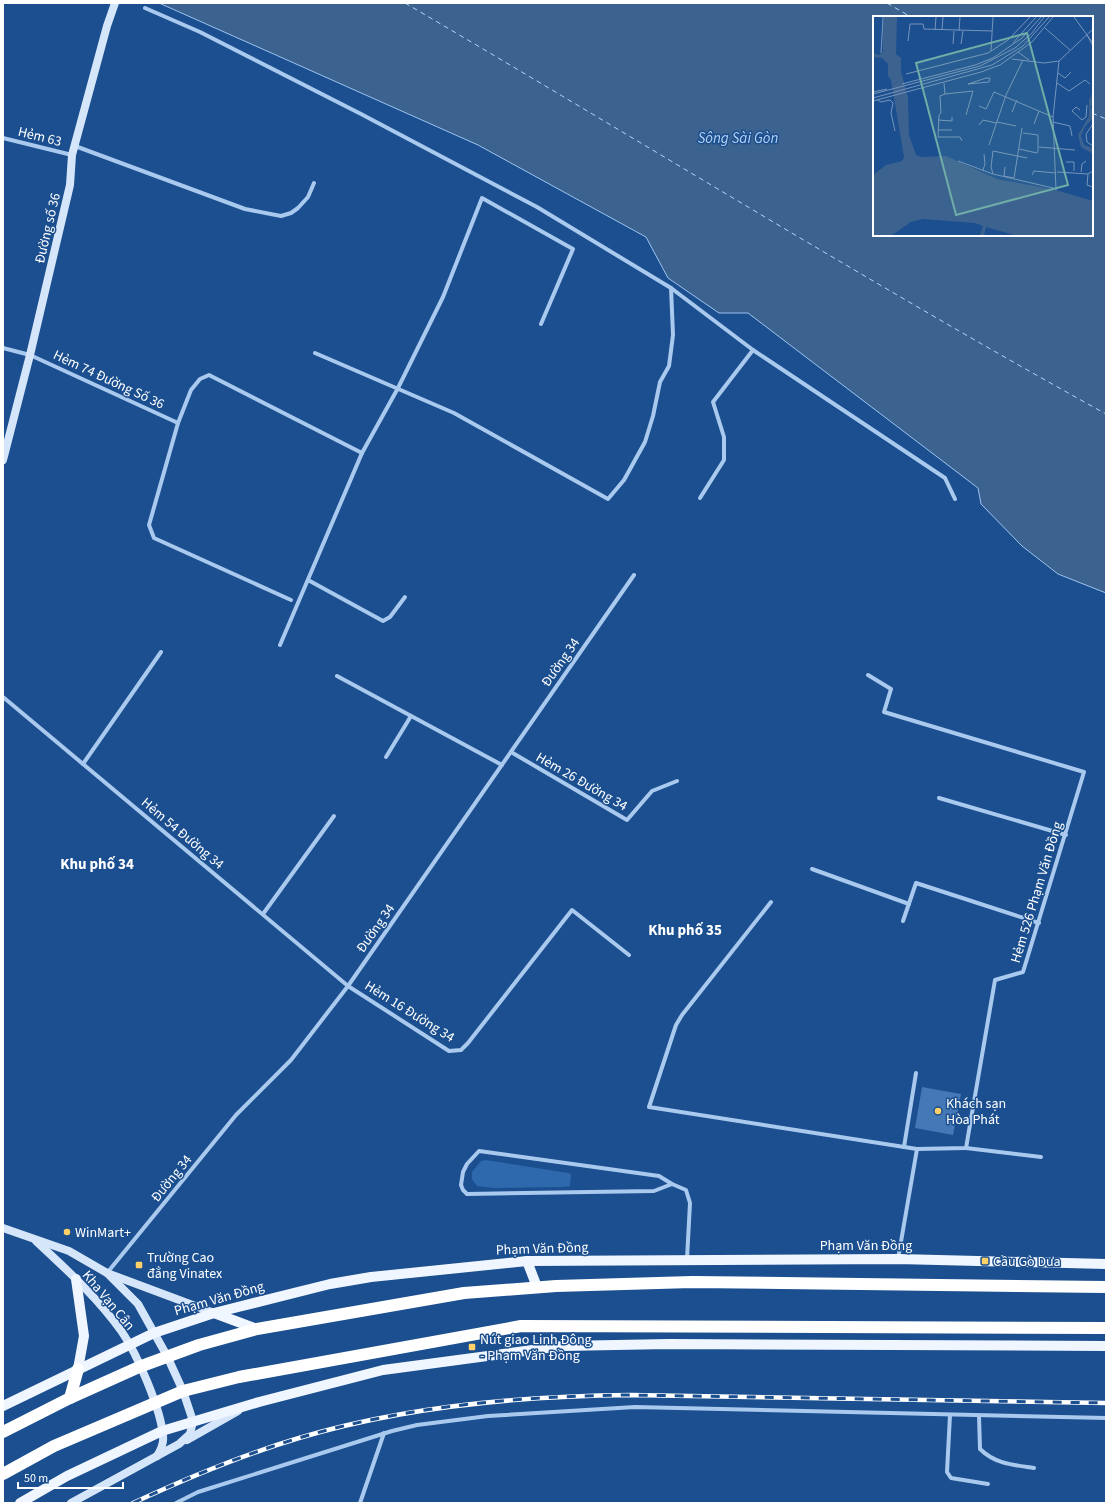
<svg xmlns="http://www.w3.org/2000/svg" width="1109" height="1506" font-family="'Source Sans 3',sans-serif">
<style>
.green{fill:#2e69ad}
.water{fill:#3c6290;stroke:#9cc4f0;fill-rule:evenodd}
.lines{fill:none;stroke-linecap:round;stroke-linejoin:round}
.ferry{stroke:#b5d3f5;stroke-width:1;stroke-dasharray:5 4;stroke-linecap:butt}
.building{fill:#4478b7}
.street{stroke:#a9c9ee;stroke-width:4}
.secondary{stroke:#d6e6fa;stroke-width:8}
.primary{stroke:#f0f6ff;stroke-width:10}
.highway{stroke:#fff;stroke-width:12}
.rail-casing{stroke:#fff;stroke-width:4.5}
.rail{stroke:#1b4f8f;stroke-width:3;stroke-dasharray:9;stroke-linecap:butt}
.poi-dot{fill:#ffd166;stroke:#1b4f8f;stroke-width:1.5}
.labels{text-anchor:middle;stroke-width:3;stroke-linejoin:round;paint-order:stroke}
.street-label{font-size:14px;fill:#fff;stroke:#1b4f8f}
.poi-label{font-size:14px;fill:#fff;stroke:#1b4f8f;text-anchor:start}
.water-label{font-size:15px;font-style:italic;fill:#b5d3f5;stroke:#1b4f8f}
.neighbourhood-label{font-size:15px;font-weight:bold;fill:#fff;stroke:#1b4f8f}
.inset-river{fill:none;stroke:#3c6290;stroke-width:2}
.inset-road{fill:none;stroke:#7695bc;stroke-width:1}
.view{fill:#6fada8;fill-opacity:0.15;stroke:#6fada8;stroke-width:2}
.inset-edge{fill:none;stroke:#fff;stroke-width:2}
</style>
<rect width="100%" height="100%" fill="#1b4f8f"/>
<!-- green -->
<polygon class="green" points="486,1160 568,1173 571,1174 570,1186 562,1187 493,1188 477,1186 472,1179 472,1172 481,1161"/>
<!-- water -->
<path class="water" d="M 159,3 L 1106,3 L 1106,593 L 1058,574 L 1022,546 L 981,504 L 978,488 L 748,313 L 719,313 L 668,278 L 646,237 L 478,145 ZM 874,17 L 1092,17 L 1092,235 L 874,235 Z"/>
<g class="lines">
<!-- ferry -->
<g class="ferry">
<path d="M 405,3 C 639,140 869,283 1106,414"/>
<polyline points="887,3 911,17"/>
<polyline points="1092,113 1106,119"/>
</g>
</g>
<!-- building -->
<polygon class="building" points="922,1087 961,1094 953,1135 915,1128"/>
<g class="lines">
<!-- street -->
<g class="street">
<polyline points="145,8 200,32 361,114 537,207 671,288 753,350 945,478 955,499"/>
<polyline points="3,138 72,155"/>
<polyline points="75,146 245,209 281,216 291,213 298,208 308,197 314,183"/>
<polyline points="3,348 30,355 178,423"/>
<polyline points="315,353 454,413 608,499 624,480 645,442 653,416 660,382 669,366 673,335 671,288"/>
<polyline points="700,498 724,460 724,437 713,402 753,350"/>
<polyline points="308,580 383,621 390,617 405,597"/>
<polyline points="291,600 154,538 149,525 178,423 191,390 200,379 209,375 362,453"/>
<polyline points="280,645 362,453 398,388 443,297 482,198 573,249 541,324"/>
<polyline points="868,675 891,689 884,712 1084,772 1023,972 995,980 966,1148 917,1149 898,1259"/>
<polyline points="337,676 502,765"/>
<polyline points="3,697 348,986 449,1051 461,1050 468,1043 572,910 629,955"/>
<polyline points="511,752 627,820 652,791 677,781"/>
<polyline points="386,757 411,716"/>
<polyline points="83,764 161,652"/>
<polyline points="939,798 1066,835"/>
<polyline points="812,869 909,904"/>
<polyline points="771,902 682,1015 676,1025 649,1107 917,1149"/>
<polyline points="263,914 334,816"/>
<polyline points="903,921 916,883 1039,923"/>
<polyline points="904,1147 916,1073"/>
<polyline points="966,1148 1041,1157"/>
<polyline points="672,1184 654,1191 467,1194 463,1190 461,1185 463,1172 467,1164 479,1151 659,1176 672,1184 686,1190 690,1203 687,1259"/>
<polyline points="107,1273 236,1115 291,1060 348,986 634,575"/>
<polyline points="950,1415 947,1472 951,1478 988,1484"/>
<path d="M 979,1416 L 980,1449 C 995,1464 1014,1465 1034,1468"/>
<polyline points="176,1503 198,1492 392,1431 417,1425 488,1416 635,1407 1106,1418"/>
<polyline points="360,1503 384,1433"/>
</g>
<!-- secondary -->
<g class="secondary">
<polyline points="3,460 30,355 70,185 72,155 107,26 115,3"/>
<polyline points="3,1228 69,1251 107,1273 214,1313"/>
<path d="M 36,1241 C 66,1269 98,1298 122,1332 C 137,1354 161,1409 163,1436 C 164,1444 161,1450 157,1456"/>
<polyline points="187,1440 238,1411"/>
<polyline points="71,1503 179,1444 190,1434 193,1421 183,1391 167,1356 138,1304 107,1273"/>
</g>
<!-- primary -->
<g class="primary">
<polyline points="527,1261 537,1287"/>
<polyline points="76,1279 84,1336 78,1369"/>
<polyline points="214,1313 257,1329"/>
<polyline points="3,1406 154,1333 214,1313 330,1284 371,1277 527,1261 898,1259 1106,1264"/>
<polyline points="20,1503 67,1476 162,1431 259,1402 383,1370 562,1346 669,1344 1106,1346"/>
</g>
<!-- highway -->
<g class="highway">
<polyline points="70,1398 78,1369"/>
<polyline points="3,1432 70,1398 139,1367 199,1345 257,1329 464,1293 556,1286 692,1282 1106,1287"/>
<polyline points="3,1474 54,1446 183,1391 239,1377 521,1326 1106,1328"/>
</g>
<defs>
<path id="rail" d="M 133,1503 C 187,1478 242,1455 299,1438 C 406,1406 520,1396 631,1395 L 1106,1403"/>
</defs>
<!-- rail casing -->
<use href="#rail" class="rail-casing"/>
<!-- rail -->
<use href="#rail" class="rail"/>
</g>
<!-- markers -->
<g class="poi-dot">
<circle cx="938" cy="1111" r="4"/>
<circle cx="67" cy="1232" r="4"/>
<rect x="981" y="1257" width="8" height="8" rx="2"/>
<rect x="135" y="1261" width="8" height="8" rx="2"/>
<rect x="468" y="1343" width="8" height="8" rx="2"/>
</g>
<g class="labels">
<!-- street labels -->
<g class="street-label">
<text transform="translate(40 136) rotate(14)" y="5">Hẻm 63</text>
<text transform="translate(47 228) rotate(-77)" y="5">Đường số 36</text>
<text transform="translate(109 379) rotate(25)" y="5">Hẻm 74 Đường Số 36</text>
<text transform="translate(560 662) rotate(-55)" y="5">Đường 34</text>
<text transform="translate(582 781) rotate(30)" y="5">Hẻm 26 Đường 34</text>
<text transform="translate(183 833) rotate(40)" y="5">Hẻm 54 Đường 34</text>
<text transform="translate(1036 892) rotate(-73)" y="5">Hẻm 526 Phạm Văn Đồng</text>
<text transform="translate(375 928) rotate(-55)" y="5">Đường 34</text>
<text transform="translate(410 1011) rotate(32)" y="5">Hẻm 16 Đường 34</text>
<text transform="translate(171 1178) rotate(-51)" y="5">Đường 34</text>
<text x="866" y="1250">Phạm Văn Đồng</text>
<text transform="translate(542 1248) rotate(-2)" y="5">Phạm Văn Đồng</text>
<text transform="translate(219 1298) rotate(-16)" y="5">Phạm Văn Đồng</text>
<text transform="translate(109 1300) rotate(50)" y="5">Kha Vạn Cân</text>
</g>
<!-- poi labels -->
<g class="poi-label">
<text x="946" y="1108">Khách sạn<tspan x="946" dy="16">Hòa Phát</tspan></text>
<text x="75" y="1237">WinMart+</text>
<text x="147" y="1262">Trường Cao<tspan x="147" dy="16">đẳng Vinatex</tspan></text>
<text x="993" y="1266">Cầu Gò Dưa</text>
<text x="480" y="1344">Nút giao Linh Đông<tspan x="480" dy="16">- Phạm Văn Đồng</tspan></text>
</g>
<!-- water labels -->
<g class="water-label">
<text x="738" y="143">Sông Sài Gòn</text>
</g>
<!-- neighbourhood labels -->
<g class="neighbourhood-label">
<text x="97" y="869">Khu phố 34</text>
<text x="685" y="935">Khu phố 35</text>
</g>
</g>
<!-- overview -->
<g transform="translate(873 16)">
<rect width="220" height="220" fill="#1b4f8f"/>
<path d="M 11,1 L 24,1 L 23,38 L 28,42 L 28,55 L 35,82 L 36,119 L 43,139 L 48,141 L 73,140 L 124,163 L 183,174 L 220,185 L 220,219 L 141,219 L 113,211 L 111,219 L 107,219 L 110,210 L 102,207 L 50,203 L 38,206 L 19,219 L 0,219 L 0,159 L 13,149 L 29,145 L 31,141 L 18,64 L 15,60 L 15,48 L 9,42 L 0,41 L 0,37 L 6,39 L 10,36 L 9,12 ZM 220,75 L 220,88 L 217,91 L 220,94 L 220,102 L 212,111 L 208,120 L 211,129 L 220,132 L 220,138 L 208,131 L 205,119 L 216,100 L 216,84 Z" fill="#3c6290"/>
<path class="inset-river" d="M 0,175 L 34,158 L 61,156 L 193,190 L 202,187M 0,210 L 36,191 L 71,186 L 178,211 L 190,205 L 202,187M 149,219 L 182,175"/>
<path class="inset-road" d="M 201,1 L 214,19M 172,12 L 197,34M 62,14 L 63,1M 69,14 L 70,1M 86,15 L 87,1M 35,25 L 37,8 L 50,8 L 51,13 L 119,15M 140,27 L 163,1M 220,27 L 214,19 L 220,30M 80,28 L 81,15M 88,28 L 90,15M 118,35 L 120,1M 145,36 L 156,44M 8,37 L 10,1M 139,43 L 171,47 L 186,45 L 220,13M 185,57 L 192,62 L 198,56M 33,58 L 115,37 L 135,24 L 157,1M 113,62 L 117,62 L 116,66 L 95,68 ZM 71,67 L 72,78 L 67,80 L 68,97 L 66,99 L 65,121 L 87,121 L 89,125M 184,67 L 196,75 L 212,64 L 217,68M 29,68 L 102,49 L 120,42 L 149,22 L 168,1M 0,76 L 14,73M 0,78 L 107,50 L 142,32 L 159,17 L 171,1M 72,78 L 100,75 L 93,99M 0,82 L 119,49 L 150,30 L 176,1M 5,84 L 8,86 L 17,84 L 20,87 L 18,97 L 22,115M 0,85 L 108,56 L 127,49 L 159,26 L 180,1M 106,90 L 113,93 L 121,76 L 180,101M 207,94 L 203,91 L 199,95 L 209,104 L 213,101 L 214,89M 139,96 L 144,84M 65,104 L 79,105 L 79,101M 124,106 L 143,110M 180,106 L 197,110 L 199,120M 161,108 L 166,95M 220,108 L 213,118 L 214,126 L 220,130M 106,109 L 110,104 L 123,107M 65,114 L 79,114M 116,129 L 133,79 L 150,44M 166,131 L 202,134M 146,133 L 164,137 L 165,135 L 165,119 L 150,117M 85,145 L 120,158 L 180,172M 193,146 L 201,146 L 201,155M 132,151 L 131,160 L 141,162 L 149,112M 110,154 L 112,148 L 111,138M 220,155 L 215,158 L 214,169 L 220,171M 184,156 L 215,158M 208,156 L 209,148 L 213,145M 120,158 L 118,151 L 120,135 L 154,142M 159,159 L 161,155 L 183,157M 183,174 L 180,101 L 186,45"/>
<path class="view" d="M 154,17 L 195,169 L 83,199 L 43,47 Z"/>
<rect width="220" height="220" class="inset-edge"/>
</g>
<!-- border -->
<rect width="1109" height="1506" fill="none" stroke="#ffffff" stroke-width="8"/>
<!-- scale -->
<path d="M18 1482v6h105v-6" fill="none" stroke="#ffffff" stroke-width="2"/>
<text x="24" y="1482" font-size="12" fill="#ffffff" stroke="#1b4f8f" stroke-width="3" paint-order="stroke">50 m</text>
</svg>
